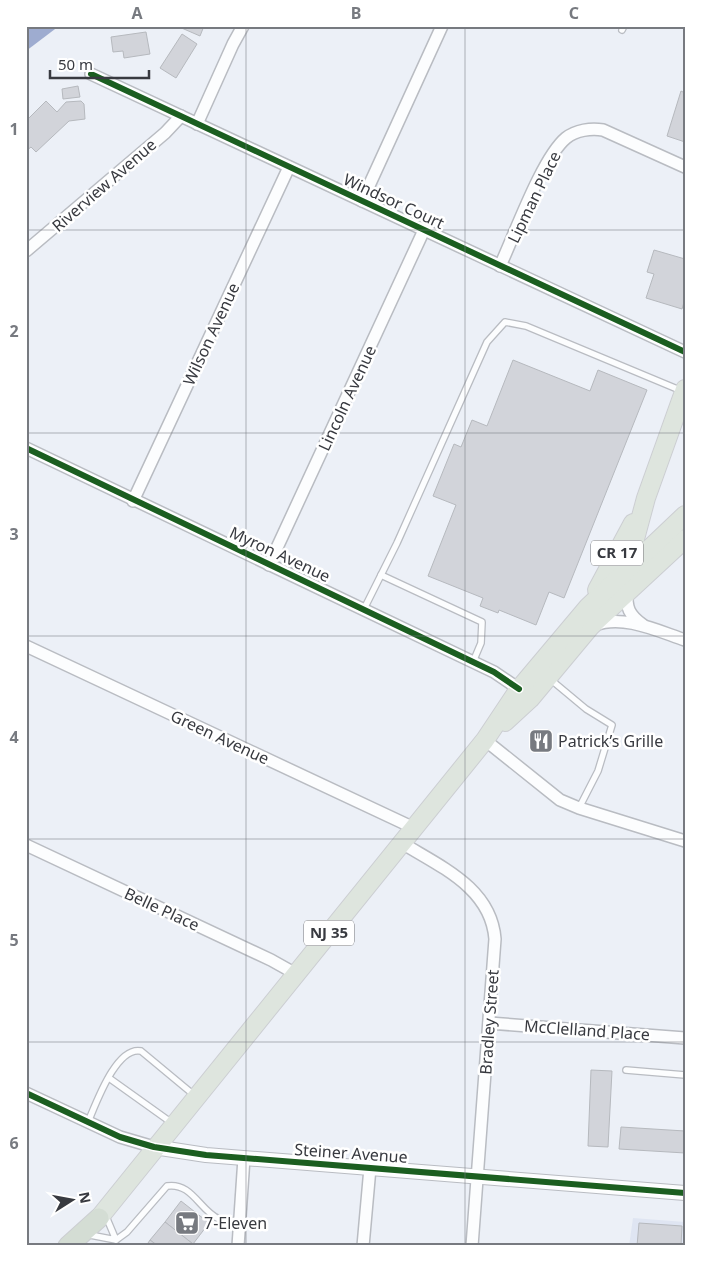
<svg xmlns="http://www.w3.org/2000/svg" width="711" height="1272" font-family="'Noto Sans',sans-serif">
<style>
.built{fill:#dfe5f2}
.water{fill:#9eacd0}
.building{fill:#d2d4da;stroke:#b6b9be}
.lines{fill:none;stroke-linecap:round;stroke-linejoin:round}
.service-casing{stroke:#b9bcc2;stroke-width:8}
.minor-casing{stroke:#b9bcc2;stroke-width:14}
.tertiary-casing{stroke:#b9bcc2;stroke-width:16}
.primary-casing{stroke:#ccced2;stroke-width:20}
.trunk-casing{stroke:#ccced2;stroke-width:21}
.service{stroke:#fcfdfe;stroke-width:5.5}
.minor{stroke:#fcfdfe;stroke-width:11}
.tertiary{stroke:#fcfdfe;stroke-width:14}
.primary{stroke:#dee5de;stroke-width:18}
.trunk{stroke:#d4ddd4;stroke-width:19}
.cycleway-casing{stroke:#fff;stroke-width:9}
.cycleway{stroke:#1b5e20;stroke-width:6}
.grid{fill:none;stroke:#777a80;stroke-width:1;stroke-opacity:0.55}
.labels{text-anchor:middle;stroke-width:5;stroke-linejoin:round;paint-order:stroke}
.shield{fill:#fff;stroke:#747579;stroke-width:1}
.shield-label{font-size:15px;font-weight:bold;fill:#383a40}
.street-label{font-size:16px;fill:#383a40;stroke:#fff}
.poi-label{font-size:16px;fill:#383a40;stroke:#fff;text-anchor:start}
.neatline{fill:none;stroke:#777a80;stroke-width:2}
.grid-label{font-size:16px;text-anchor:middle;font-weight:bold;fill:#777a80}
</style>
<rect width="100%" height="100%" fill="#ecf0f7"/>
<!-- built -->
<polygon class="built" points="633,1218 685,1222 685,1246 629,1246"/>
<!-- water -->
<polygon class="water" points="26,26 59,26 26,51"/>
<!-- building -->
<g class="building">
<polygon points="177,26 204,26 200,36"/>
<polygon points="146,32 150,54 124,58 123,51 113,52 111,37"/>
<polygon points="182,34 197,44 176,78 160,68"/>
<polygon points="78,86 80,97 63,99 62,89"/>
<polygon points="681,91 685,93 685,142 667,136"/>
<polygon points="46,101 57,112 66,102 81,101 84,104 85,119 69,121 36,152 31,147 26,151 26,121"/>
<polygon points="654,250 685,259 685,299 682,309 646,298 654,274 647,272"/>
<polygon points="513,360 590,391 598,370 647,390 564,598 549,592 536,625 499,610 498,613 480,606 483,598 428,576 456,505 433,496 454,444 461,447 472,420 487,426"/>
<polygon points="591,1070 612,1071 608,1147 588,1146"/>
<polygon points="621,1127 685,1131 685,1153 619,1149"/>
<polygon points="181,1201 209,1223 193,1244 165,1222"/>
<polygon points="165,1222 193,1244 192,1246 158,1246 150,1240"/>
<polygon points="639,1223 682,1226 681,1246 637,1246"/>
<polygon points="150,1240 158,1246 146,1246"/>
</g>
<g class="lines">
<defs>
<g id="service">
<polyline points="622,30 624,26"/>
<polyline points="381,575 482,622 481,643 473,662"/>
<polyline points="364,609 397,543 487,342 505,322 526,326 682,391"/>
<polyline points="550,679 586,709 612,725 598,771 579,808"/>
<polyline points="626,1070 685,1075"/>
<polyline points="109,1078 172,1123"/>
<path d="M 88,1122 C 96,1104 116,1046 141,1051 L 194,1095"/>
<polyline points="90,1235 116,1240 105,1214"/>
<path d="M 116,1240 L 127,1232 L 167,1186 C 192,1182 200,1211 219,1219 C 225,1221 234,1220 239,1221"/>
</g>
<g id="minor">
<polyline points="91,74 685,352"/>
<polyline points="197,124 233,44 243,26"/>
<polyline points="362,201 442,26"/>
<polyline points="26,251 165,133 181,116"/>
<path d="M 500,266 C 515,234 542,158 566,138 C 576,130 591,128 603,130 L 685,167"/>
<polyline points="26,448 494,672 519,689"/>
<polyline points="133,501 289,167"/>
<polyline points="269,565 424,230"/>
<path d="M 627,591 C 626,608 629,615 643,625"/>
<path d="M 595,625 C 623,614 658,631 685,640"/>
<polyline points="26,646 414,828"/>
<polyline points="485,740 560,800 579,808 685,841"/>
<path d="M 402,843 C 441,867 491,888 495,939 L 472,1246"/>
<polyline points="26,845 271,960 296,974"/>
<polyline points="489,1023 685,1038"/>
<polyline points="26,1093 120,1137 154,1147"/>
<polyline points="238,1246 244,1158"/>
<polyline points="363,1246 370,1168"/>
</g>
<polyline id="tertiary" points="154,1147 206,1155 685,1193"/>
<g id="primary">
<polyline points="628,565 646,498 685,389"/>
<polyline points="597,590 633,523"/>
<polyline points="505,722 530,699 590,627 685,539"/>
<polyline points="99,1218 485,740 519,689 588,607 685,515"/>
</g>
<polyline id="trunk" points="68,1246 99,1218"/>
</defs>
<!-- service casing -->
<use href="#service" class="service-casing"/>
<!-- minor casing -->
<use href="#minor" class="minor-casing"/>
<!-- tertiary casing -->
<use href="#tertiary" class="tertiary-casing"/>
<!-- primary casing -->
<use href="#primary" class="primary-casing"/>
<!-- trunk casing -->
<use href="#trunk" class="trunk-casing"/>
<!-- service -->
<use href="#service" class="service"/>
<!-- minor -->
<use href="#minor" class="minor"/>
<!-- tertiary -->
<use href="#tertiary" class="tertiary"/>
<!-- primary -->
<use href="#primary" class="primary"/>
<!-- trunk -->
<use href="#trunk" class="trunk"/>
<defs>
<g id="cycleway">
<polyline points="91,74 685,352"/>
<polyline points="26,448 494,672 519,689"/>
<polyline points="26,1093 120,1137 154,1147 206,1155 685,1193"/>
</g>
</defs>
<!-- cycleway casing -->
<use href="#cycleway" class="cycleway-casing"/>
<!-- cycleway -->
<use href="#cycleway" class="cycleway"/>
</g>
<!-- grid -->
<path class="grid" d="M 246,26 L 246,1246M 465,26 L 465,1246M 26,230 L 685,230M 26,433 L 685,433M 26,636 L 685,636M 26,839 L 685,839M 26,1042 L 685,1042"/>
<!-- icons -->
<defs>
<symbol id="restaurant-square" viewBox="-11 -11 22 22"><rect x="-9" y="-9" width="18" height="18" rx="4" fill="#777a80" stroke="#fff"/><path d="M-5-6h1v4h1v-4h1v4h1v-4h1v5L-1.5 .5V6h-2V.5L-5-1ZM5-6V6H3V1.5H1.5Q1.5-4 5-6Z" fill="#fff"/></symbol>
<symbol id="supermarket-square" viewBox="-11 -11 22 22"><rect x="-9" y="-9" width="18" height="18" rx="4" fill="#777a80" stroke="#fff"/><path d="M-6-5.5h2.5l.6 2H6L4.5 2H-2.5L-4.4-4H-6ZM-1.5 3.2a1.3 1.3 0 1 0 .1 0ZM3 3.2a1.3 1.3 0 1 0 .1 0Z" fill="#fff"/></symbol>
</defs>
<g fill-rule="evenodd">
<use href="#restaurant-square" x="527" y="727" width="28" height="28"/>
<use href="#supermarket-square" x="173" y="1209" width="28" height="28"/>
</g>
<g class="labels">
<!-- shield labels -->
<g class="shield">
<rect x="591" y="540.5" width="52" height="25" rx="4"/>
<rect x="304" y="920.5" width="50" height="25" rx="4"/>
</g>
<g class="shield-label">
<text x="617" y="558">CR 17</text>
<text x="329" y="938">NJ 35</text>
</g>
<!-- street labels -->
<g class="street-label">
<text transform="translate(104 185) rotate(-41)" y="6">Riverview Avenue</text>
<text transform="translate(534 197) rotate(-64)" y="6">Lipman Place</text>
<text transform="translate(394 201) rotate(25)" y="6">Windsor Court</text>
<text transform="translate(211 334) rotate(-65)" y="6">Wilson Avenue</text>
<text transform="translate(347 398) rotate(-65)" y="6">Lincoln Avenue</text>
<text transform="translate(280 554) rotate(25)" y="6">Myron Avenue</text>
<text transform="translate(220 737) rotate(25)" y="6">Green Avenue</text>
<text transform="translate(162 909) rotate(25)" y="6">Belle Place</text>
<text transform="translate(489 1022) rotate(-86)" y="6">Bradley Street</text>
<text transform="translate(587 1030) rotate(4)" y="6">McClelland Place</text>
<text transform="translate(351 1153) rotate(4)" y="6">Steiner Avenue</text>
</g>
<!-- poi labels -->
<g class="poi-label">
<text x="558" y="747">Patrick’s Grille</text>
<text x="204" y="1229">7-Eleven</text>
</g>
</g>
<!-- border -->
<rect width="711" height="1272" fill="none" stroke="#ffffff" stroke-width="55"/>
<!-- north arrow -->
<g transform="translate(72 1200) rotate(79)" stroke="#ffffff" stroke-width="4" paint-order="stroke">
<path d="M0-4L9 19L0 12L-9 19Z" fill="#383a40"/>
<text y="-8" font-size="14" font-weight="bold" text-anchor="middle" fill="#383a40">N</text>
</g>
<!-- scale -->
<path d="M50 70v8h99v-8" fill="none" stroke="#383a40" stroke-width="2.5"/>
<text x="58" y="70" font-size="15" fill="#383a40" stroke="#ffffff" stroke-width="4" paint-order="stroke">50 m</text>
<rect x="28" y="28" width="656" height="1216" class="neatline"/>
<g class="grid-label">
<text x="137" y="19">A</text>
<text x="356" y="19">B</text>
<text x="574" y="19">C</text>
<text x="14" y="135">1</text>
<text x="14" y="337">2</text>
<text x="14" y="540">3</text>
<text x="14" y="743">4</text>
<text x="14" y="946">5</text>
<text x="14" y="1149">6</text>
</g>
</svg>
